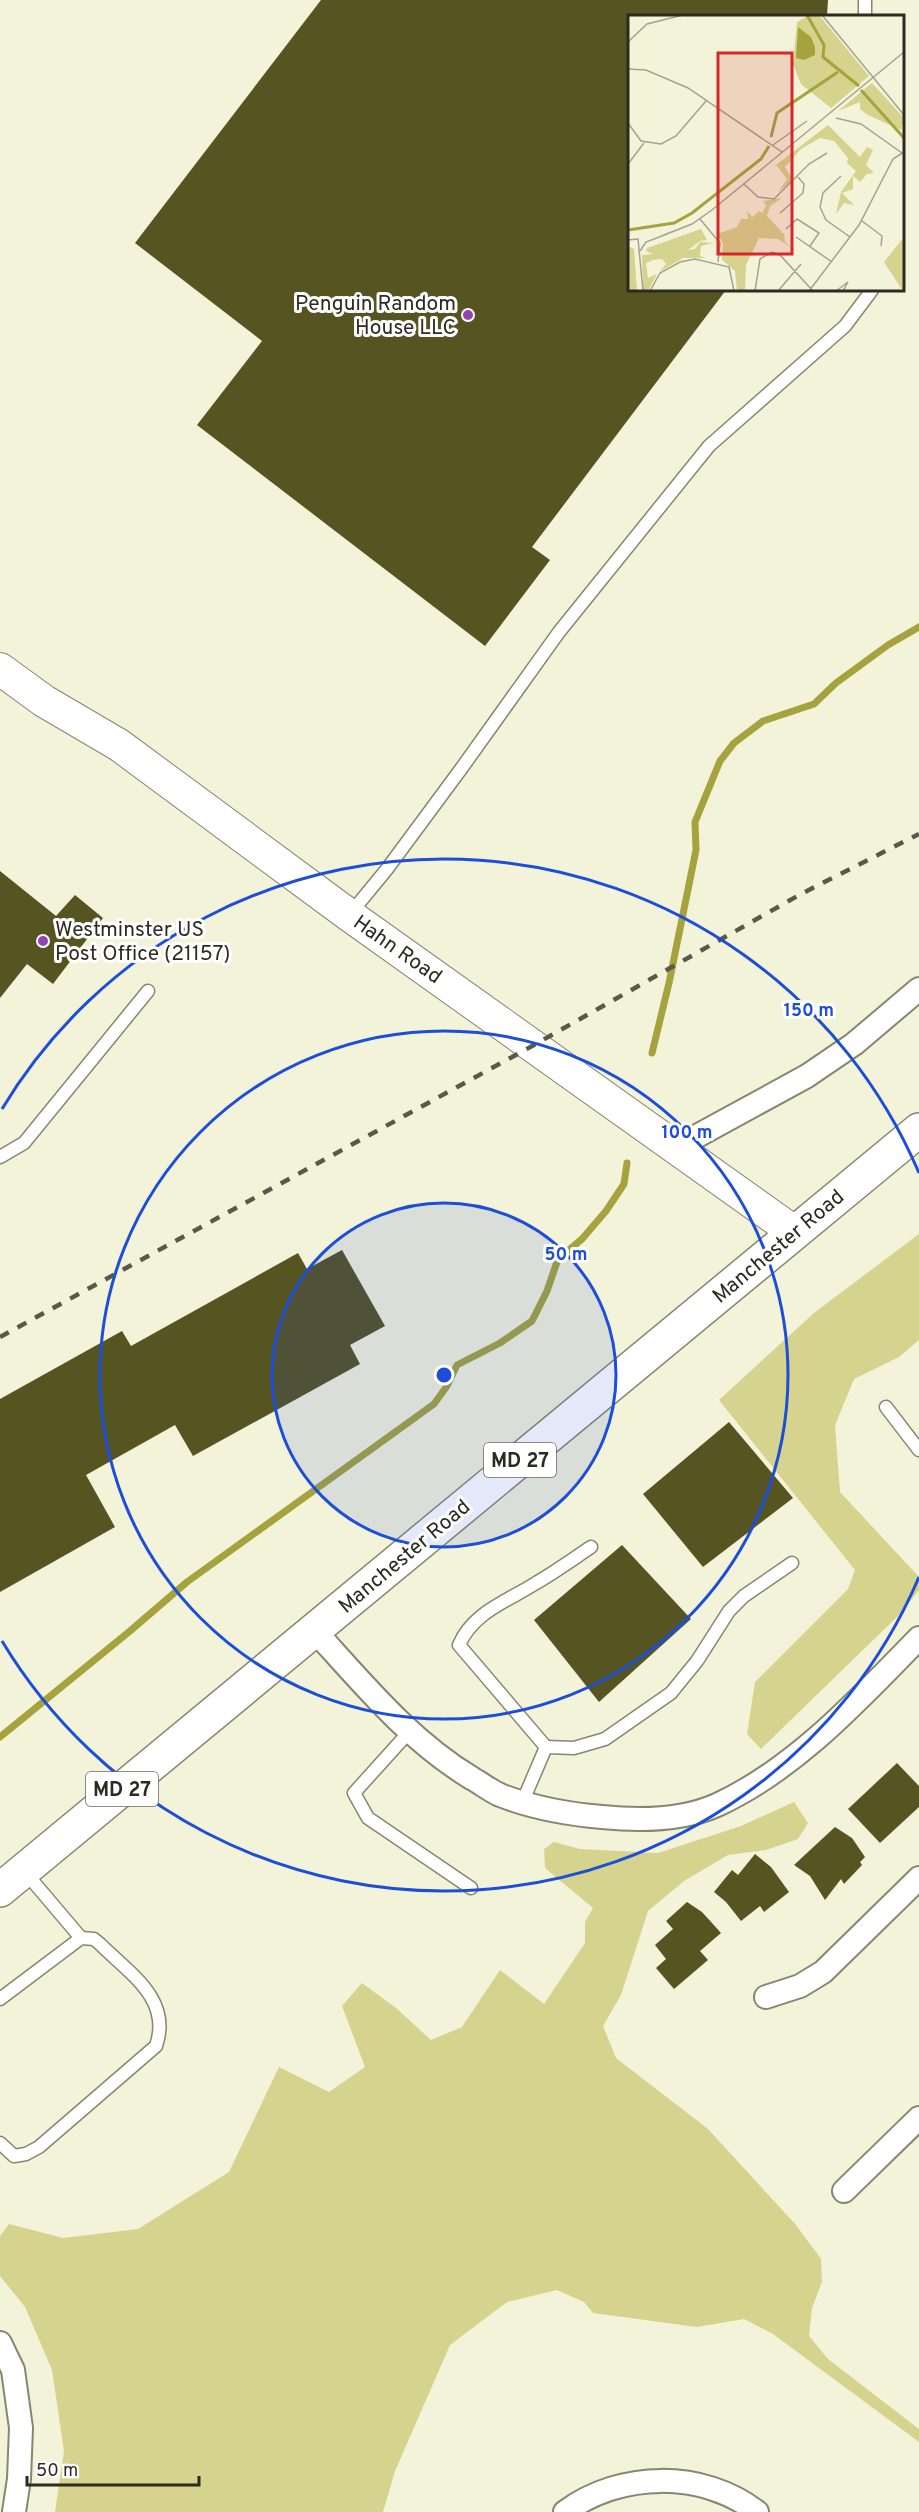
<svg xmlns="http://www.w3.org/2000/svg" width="919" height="2512" font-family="Overpass,sans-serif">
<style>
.green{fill:#d5d38d}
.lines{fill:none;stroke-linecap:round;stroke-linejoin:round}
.stream{stroke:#a6a33f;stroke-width:7}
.building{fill:#565420}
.lane-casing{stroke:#878770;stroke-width:15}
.street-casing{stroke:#878770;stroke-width:26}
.secondary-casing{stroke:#878770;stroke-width:34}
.primary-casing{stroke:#878770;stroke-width:36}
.lane{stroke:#fff;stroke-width:12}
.street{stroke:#fff;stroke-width:22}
.secondary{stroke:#fff;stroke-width:32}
.primary{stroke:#fff;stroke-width:33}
.rail{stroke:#59594b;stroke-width:4.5;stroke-dasharray:10 10;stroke-linecap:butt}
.ring{fill:none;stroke:#1d4ed8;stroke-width:3}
.poi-dot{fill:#9541b0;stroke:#fff;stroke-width:2}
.labels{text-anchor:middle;stroke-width:6;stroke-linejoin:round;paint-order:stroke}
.shield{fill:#fff;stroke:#6b6b64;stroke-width:1.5}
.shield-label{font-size:20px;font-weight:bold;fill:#2b2b21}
.poi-label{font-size:21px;fill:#2b2b21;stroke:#fff;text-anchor:end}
.street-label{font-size:21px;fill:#2b2b21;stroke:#fff}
.inset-river{fill:none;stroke:#a6a33f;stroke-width:3}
.inset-road{fill:none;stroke:#a3a390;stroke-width:1.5}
.view{fill:#d62828;fill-opacity:0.15;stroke:#d62828;stroke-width:3}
.inset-edge{fill:none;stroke:#2b2b21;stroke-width:3}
.centre{fill:#1d4ed8;stroke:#fff;stroke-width:3}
.ring-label{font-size:18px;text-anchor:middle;font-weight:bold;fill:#1d4ed8;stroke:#fff;stroke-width:6;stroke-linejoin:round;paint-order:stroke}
</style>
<rect width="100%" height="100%" fill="#f3f3da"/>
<!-- green -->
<g class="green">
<polygon points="919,1234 919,1340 899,1357 854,1379 835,1425 840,1492 919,1577 919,1590 900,1614 761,1749 747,1734 755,1682 848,1589 855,1570 719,1400 814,1313"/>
<polygon points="794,1802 808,1823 798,1839 766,1850 728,1855 684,1881 648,1911 621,1995 603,2026 616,2058 708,2129 796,2225 821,2259 822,2282 812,2308 809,2336 828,2359 919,2429 919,2442 773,2334 744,2319 697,2327 593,2313 584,2302 557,2290 507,2302 450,2345 395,2471 383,2512 55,2512 64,2451 52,2370 25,2307 0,2276 0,2236 9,2224 63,2238 138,2229 229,2172 279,2067 329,2092 365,2067 342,2006 362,1983 396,2008 431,2040 462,2027 500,1970 544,2004 585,1943 585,1922 593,1908 545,1868 544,1849 554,1842 580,1849 658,1853 741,1826"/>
</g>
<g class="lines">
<!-- stream -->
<g class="stream">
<polyline points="652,1053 669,983 696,850 695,822 720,761 734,743 763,721 814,704 836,683 888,645 919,627"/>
<polyline points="0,1737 130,1631 187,1582 434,1404 447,1386 457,1365 500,1343 532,1321 547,1291 558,1259 582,1239 606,1211 624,1184 627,1163"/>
</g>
</g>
<!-- building -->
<g class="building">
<polygon points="321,0 828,0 827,16 630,16 630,290 726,290 532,547 550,560 485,646 197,425 262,341 135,243"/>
<polygon points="0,871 56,916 75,895 103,918 53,984 27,964 0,998"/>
<polygon points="342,1250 385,1326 350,1345 360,1364 193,1456 175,1425 86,1475 115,1527 0,1592 0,1399 122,1331 131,1346 298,1253 307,1269"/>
<polygon points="729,1422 793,1498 703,1567 643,1494"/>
<polygon points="622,1545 691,1619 599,1702 534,1620"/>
<polygon points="897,1763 919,1786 919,1807 880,1843 848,1809"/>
<polygon points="835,1827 852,1838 865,1857 860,1862 862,1865 844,1884 841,1879 825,1900 810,1876 794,1865"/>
<polygon points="755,1854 771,1867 789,1892 764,1912 760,1906 741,1921 726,1902 714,1892 732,1870 738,1875"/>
<polygon points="687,1902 702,1912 721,1933 700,1951 708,1960 674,1989 656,1968 666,1959 655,1945 673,1929 666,1921"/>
</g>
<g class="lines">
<defs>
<g id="lane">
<polyline points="865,16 865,0"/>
<polyline points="350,914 387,869 461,769 559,632 709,446 845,326 872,290"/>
<polyline points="0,1157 24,1143 148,991"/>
<polyline points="886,1407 919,1450"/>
<polyline points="409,1732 354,1793 368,1818 471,1888"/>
<polyline points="546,1747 574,1748 605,1739 671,1693 697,1661 729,1611 744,1596 792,1563"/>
<path d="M 522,1803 L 546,1747 L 459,1645 C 473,1612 508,1601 536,1583 C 555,1572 573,1559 591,1547"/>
<polyline points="0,1999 81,1938 25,1872"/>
<path d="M 0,2143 L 14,2156 L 26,2154 L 39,2147 L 156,2046 C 172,1999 130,1974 100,1944 L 94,1939 L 81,1938"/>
</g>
<g id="street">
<polyline points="677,1147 807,1076 854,1044 919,989"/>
<path d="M 315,1631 C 364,1685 410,1741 473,1779 C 482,1784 491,1791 500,1795 C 533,1808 567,1814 602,1817 C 640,1821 681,1821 717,1805 C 797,1768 859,1699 919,1638"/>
<polyline points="766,1997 800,1986 823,1972 919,1878"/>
<polyline points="844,2191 919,2118"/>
<polyline points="0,2343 13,2370 21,2428 19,2479 14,2512"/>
<path d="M 565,2512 C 620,2471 703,2470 757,2512"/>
</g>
<polyline id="secondary" points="0,669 44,701 119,745 349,915 794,1232"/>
<polyline id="primary" points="0,1890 919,1130"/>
</defs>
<!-- lane casing -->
<use href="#lane" class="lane-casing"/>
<!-- street casing -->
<use href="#street" class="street-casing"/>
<!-- secondary casing -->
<use href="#secondary" class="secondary-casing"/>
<!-- primary casing -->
<use href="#primary" class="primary-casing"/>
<!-- lane -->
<use href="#lane" class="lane"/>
<!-- street -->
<use href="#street" class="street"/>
<!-- secondary -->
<use href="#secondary" class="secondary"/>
<!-- primary -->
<use href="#primary" class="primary"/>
<!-- rail -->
<polyline class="rail" points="0,1337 534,1045 801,894 919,834"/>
</g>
<!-- distance rings -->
<circle cx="444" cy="1375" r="172" fill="#1d4ed8" fill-opacity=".12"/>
<g class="ring">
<circle cx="444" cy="1375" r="172"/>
<circle cx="444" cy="1375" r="344"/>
<path d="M919 1577A516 516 0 0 1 2 1641M2 1109A516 516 0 0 1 919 1173"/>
</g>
<!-- markers -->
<g class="poi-dot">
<circle cx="468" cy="315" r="6"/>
<circle cx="43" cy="941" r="6"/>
</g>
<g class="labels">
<!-- shield labels -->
<g class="shield">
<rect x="484" y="1443" width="72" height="34" rx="4.5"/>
<rect x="86" y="1772" width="72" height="34" rx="4.5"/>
</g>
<g class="shield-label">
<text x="520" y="1467">MD 27</text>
<text x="122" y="1796">MD 27</text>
</g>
<!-- poi labels -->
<g class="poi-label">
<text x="456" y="310">Penguin Random<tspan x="456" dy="24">House LLC</tspan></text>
<text x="55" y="936" text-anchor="start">Westminster US<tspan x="55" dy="24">Post Office (21157)</tspan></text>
</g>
<!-- street labels -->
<g class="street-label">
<text transform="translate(398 949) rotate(35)" y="7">Hahn Road</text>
<text transform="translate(778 1246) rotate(-40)" y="7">Manchester Road</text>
<text transform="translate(404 1556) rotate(-40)" y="7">Manchester Road</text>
</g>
</g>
<!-- overview -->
<g transform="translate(628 15)">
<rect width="276" height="276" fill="#f3f3da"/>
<path d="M 181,0 L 191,0 L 241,61 L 203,93 L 173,69 L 165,49 L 169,7 ZM 244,68 L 276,103 L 273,115 L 240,100 L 232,94 L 232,87 L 210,96 ZM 200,110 L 232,142 L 239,132 L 245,135 L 238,150 L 246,158 L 239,159 L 232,167 L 225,161 L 225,174 L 214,178 L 226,190 L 216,188 L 208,199 L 213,177 L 228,156 L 219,148 L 220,143 L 206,126 L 192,123 L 173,134 L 157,152 L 165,165 L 150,177 L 159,164 L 148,150 ZM 154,183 L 142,191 L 139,201 L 156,219 L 157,227 L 167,235 L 150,224 L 131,223 L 118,250 L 117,276 L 109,276 L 107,256 L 94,245 L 95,228 L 89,219 L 109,212 L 113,204 L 120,204 L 119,197 L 125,202 L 131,196 L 134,198 L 138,191 L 135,186 ZM 73,214 L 79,225 L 72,226 L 60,235 L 67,234 L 72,227 L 86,228 L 73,231 L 72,241 L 78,243 L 55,243 L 31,257 L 38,249 L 34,244 L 25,245 L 18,248 L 20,263 L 29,259 L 20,276 L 15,276 L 14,240 L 25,239 L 18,236 L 19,233 ZM 276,222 L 276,276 L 275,276 L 256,247 ZM 0,231 L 6,234 L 9,276 L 0,276 Z" fill="#d5d38d"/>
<path d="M 170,12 L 183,22 L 187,32 L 187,40 L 176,45 L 168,43 Z" fill="#a6a33f"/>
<path class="inset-river" d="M 179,0 L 196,30 L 195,42 L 231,71M 233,75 L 276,123M 143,122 L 149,98 L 210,57M 0,215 L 46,208 L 64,198 L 133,144 L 141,131"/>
<path class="inset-road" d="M 194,0 L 276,100M 0,27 L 19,9 L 55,0M 0,54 L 18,55 L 60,73 L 154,137M 208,103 L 233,109 L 274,138M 0,108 L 13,126 L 33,129 L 48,121 L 78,86M 145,130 L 179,106M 0,149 L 16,128M 213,161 L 195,178 L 192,192 L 198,205 L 222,222M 116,169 L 130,182 L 146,184 L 181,149 L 199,138M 152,198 L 175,178 L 176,169 L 170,162M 72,204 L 92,228 L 90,247M 234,206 L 254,221 L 253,231M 158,214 L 169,204 L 191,218 L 182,231M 36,220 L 64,209 L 84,195 L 276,37M 168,222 L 204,247M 0,225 L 10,224 L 15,276M 12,236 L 18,227 L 39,219M 22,276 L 32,258 L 52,247 L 67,244 L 101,252 L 106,276M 127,276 L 132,244 L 144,237 L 152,240 L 185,276M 150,276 L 173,249M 181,276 L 231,210 L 265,144 L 276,137M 208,276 L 220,267 L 215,276"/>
<path class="view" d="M 90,38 L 164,38 L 164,239 L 90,239 Z"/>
<rect width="276" height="276" class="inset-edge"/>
</g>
<circle cx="444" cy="1375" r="9" class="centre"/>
<g class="ring-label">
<text x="809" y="1016">150 m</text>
<text x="687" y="1138">100 m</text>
<text x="566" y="1260">50 m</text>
</g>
<!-- scale -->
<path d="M27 2476v9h172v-9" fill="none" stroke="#2b2b21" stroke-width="3"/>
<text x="36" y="2476" font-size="18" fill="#2b2b21" stroke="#ffffff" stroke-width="4.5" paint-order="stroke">50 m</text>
</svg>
